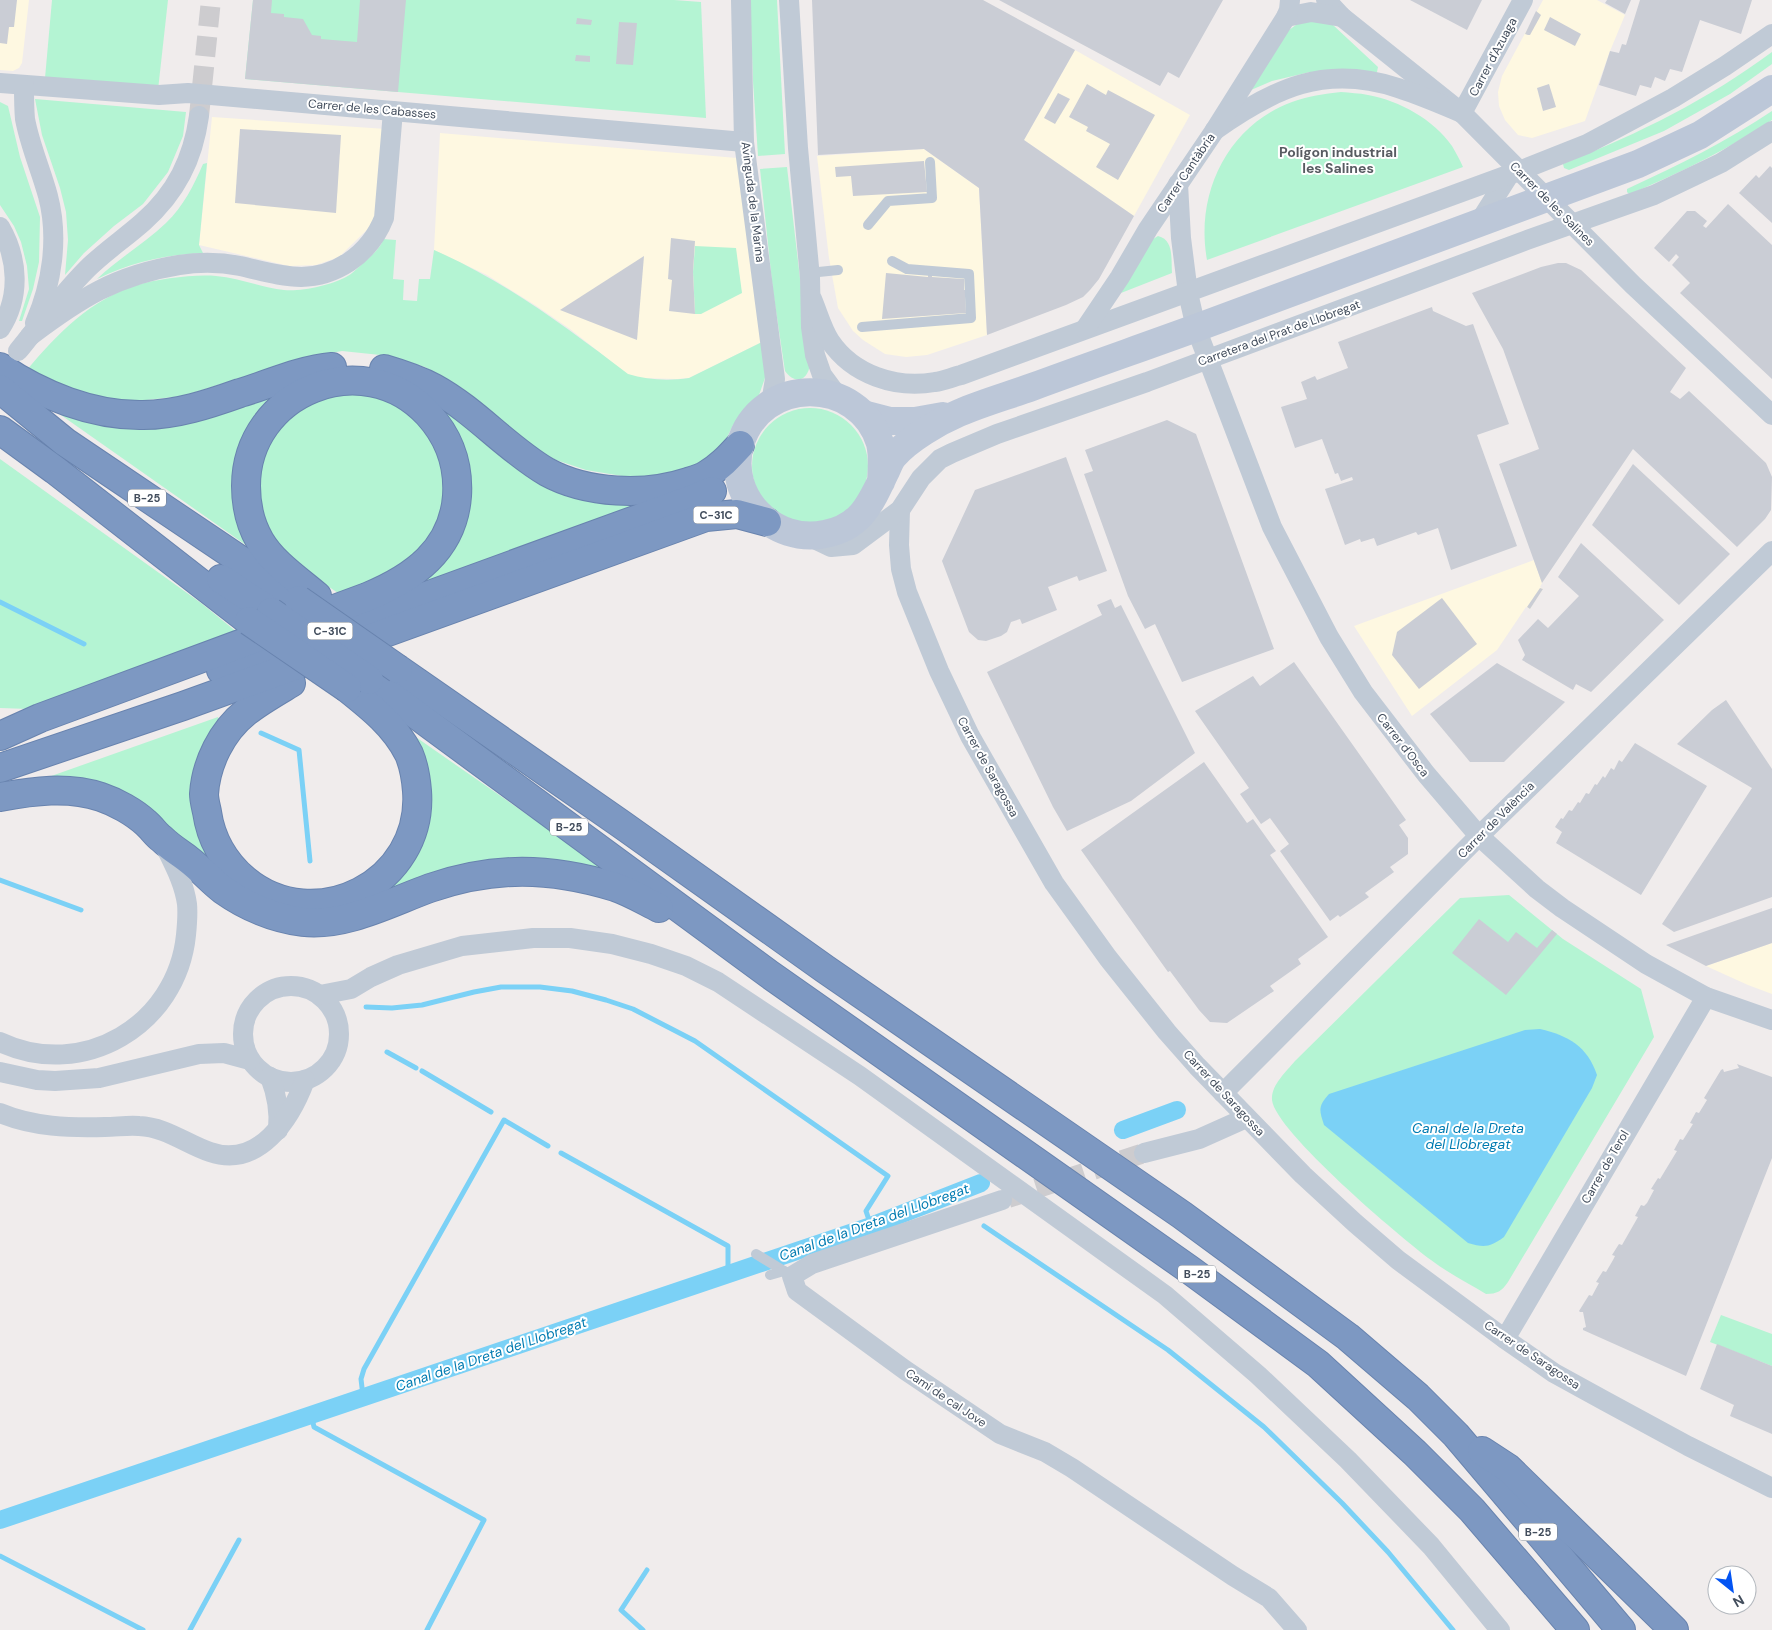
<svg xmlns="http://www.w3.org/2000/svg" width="1772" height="1630" font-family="'DM Sans',sans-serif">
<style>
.commercial{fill:#fef8e1}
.green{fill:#b4f4d3}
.water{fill:#7bd1f6}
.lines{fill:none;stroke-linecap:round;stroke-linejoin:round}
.stream{stroke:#7bd1f6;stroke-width:5}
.canal{stroke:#7bd1f6;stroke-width:18}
.building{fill:#cacdd5}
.street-tunnel{stroke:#cdcccf;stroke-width:20;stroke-dasharray:20 10;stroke-linecap:butt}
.highway-casing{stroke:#6883ae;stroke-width:30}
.lane{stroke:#c0cad6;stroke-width:10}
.street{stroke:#c0cad6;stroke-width:20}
.secondary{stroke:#bcc7d8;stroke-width:28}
.highway{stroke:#7d98c2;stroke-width:28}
.highway-bridge-casing{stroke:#6883ae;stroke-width:30;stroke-linecap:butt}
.highway-bridge{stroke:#7d98c2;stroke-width:28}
.labels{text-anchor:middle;stroke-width:4;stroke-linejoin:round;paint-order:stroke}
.shield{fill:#fff;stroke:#7b828d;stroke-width:1}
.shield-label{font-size:11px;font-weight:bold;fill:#424d5c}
.street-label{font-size:12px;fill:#424d5c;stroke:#fff}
.neighbourhood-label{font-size:14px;font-weight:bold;fill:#585c62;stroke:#fff}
.water-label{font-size:14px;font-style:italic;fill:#007bb1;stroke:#fff}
</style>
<rect width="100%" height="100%" fill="#f0ecec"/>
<!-- commercial -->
<g class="commercial">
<polygon points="0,0 29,0 22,63 19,68 13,71 0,70"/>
<polygon points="1543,0 1597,0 1625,15 1610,51 1585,121 1532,138 1518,135 1505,120 1499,106 1498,92 1502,76"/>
<polygon points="1075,50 1190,115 1134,216 1024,140"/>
<polygon points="212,117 386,129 379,218 339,257 316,265 289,266 199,245"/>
<polygon points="440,133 737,158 762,342 689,378 677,379 641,378 627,374 570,329 535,305 487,275 434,250"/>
<polygon points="924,149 979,188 987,335 927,355 906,357 885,354 863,340 853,331 838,308 829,258 817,156"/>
<polygon points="1534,560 1542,583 1540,587 1543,589 1530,609 1526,607 1497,650 1412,716 1354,626"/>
<polygon points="1772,943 1772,994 1748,985 1706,966"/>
</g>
<!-- green -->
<g class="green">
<polygon points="52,0 168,0 158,90 45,78"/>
<polygon points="253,0 674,0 701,2 706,118 245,79"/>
<polygon points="750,0 777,0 785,154 758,156 753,81"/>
<polygon points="1319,20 1333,25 1378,67 1377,72 1310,72 1272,81 1251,90 1285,33 1300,22"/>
<path d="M 1772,52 L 1772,64 L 1730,94 L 1664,131 L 1569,170 L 1564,168 L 1563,164 L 1565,163 C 1640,133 1707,100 1772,52 Z"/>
<path d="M 1341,92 C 1350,93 1359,93 1368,95 C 1400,101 1433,119 1452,146 C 1456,153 1460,160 1463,167 L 1207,260 C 1195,194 1227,126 1292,102 C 1308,96 1324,94 1341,92 Z"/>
<polygon points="35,99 186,112 183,136 168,172 143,204 114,226 84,253 65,275 68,240 66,212 60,188 42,135"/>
<polygon points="0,102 8,106 20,157 40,217 39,262 33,289 22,321 19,321 29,289 27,266 21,242 14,226 0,205"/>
<path d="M 1772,111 L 1772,120 C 1729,149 1683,171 1635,192 L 1629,194 L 1627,192 L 1627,189 L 1629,188 C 1679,165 1727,141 1772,111 Z"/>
<path d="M 207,163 L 199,245 L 203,253 C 164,255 132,262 97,279 C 119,258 145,243 166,223 C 183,207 194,185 203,164 Z"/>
<path d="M 787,167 L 810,364 C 808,381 795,385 785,371 L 773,291 L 760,169 Z"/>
<path d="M 1158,236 C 1174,240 1171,258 1172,273 L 1121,293 L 1150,241 Z"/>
<path d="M 383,239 L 396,240 L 393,279 L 404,280 L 403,300 L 417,301 L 419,279 L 430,279 L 434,250 C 505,281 566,327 628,374 C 647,380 669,381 689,378 L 762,342 L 766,375 L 759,395 L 733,425 L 719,454 L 699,465 L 651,478 L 622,476 L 586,470 L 556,460 L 528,447 L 497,417 L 465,390 L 425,367 L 390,356 L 342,351 L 300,359 L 183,396 L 128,402 L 88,395 L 27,370 C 57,334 91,299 137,285 C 158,279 194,274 216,276 C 239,278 261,287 284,290 C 300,292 332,285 346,277 C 352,274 356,269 361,265 C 368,258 381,249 383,239 Z"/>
<polygon points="695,246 736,248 742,293 701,314 695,314 693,272"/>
<polygon points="295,383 264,411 253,550 41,401 84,415"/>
<polygon points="363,391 408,409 442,453 446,492 442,511 430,538 402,567 341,595 304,570 281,549 264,523 257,497 264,453 274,434 310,399"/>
<polygon points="424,396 525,465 687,492 359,605 464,518"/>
<circle cx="810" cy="466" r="58"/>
<polygon points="0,459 201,603 238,633 29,709 0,708"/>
<polygon points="218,717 221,725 207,744 223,873 166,828 40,780"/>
<polygon points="410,733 614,875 592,871 372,898 410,858"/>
<path d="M 1509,895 L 1563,939 L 1641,989 L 1654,1037 L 1508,1282 C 1502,1291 1497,1294 1486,1294 C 1468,1283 1448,1273 1431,1260 C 1401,1238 1275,1131 1272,1100 C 1271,1085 1286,1072 1295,1061 L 1460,898 Z"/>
<polygon points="1721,1315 1772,1334 1772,1366 1710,1342"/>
</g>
<!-- water -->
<path class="water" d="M 1540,1029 C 1569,1036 1587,1046 1597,1075 L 1592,1088 L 1504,1237 C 1490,1247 1485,1248 1468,1243 L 1324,1125 C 1319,1110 1318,1106 1329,1094 L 1525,1030 Z"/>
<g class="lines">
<!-- stream -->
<g class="stream">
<polyline points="0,602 84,644"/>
<polyline points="261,733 299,750 310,861"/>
<polyline points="0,880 81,910"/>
<polyline points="366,1007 392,1008 422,1005 474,992 501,987 540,987 572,991 606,1000 633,1009 695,1041 888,1176 866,1211 871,1226"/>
<polyline points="387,1052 416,1068"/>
<polyline points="422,1071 491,1112"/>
<polyline points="561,1153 728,1246 728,1275"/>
<polyline points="958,1191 961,1197"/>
<polyline points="984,1226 1168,1350 1264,1427 1342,1503 1388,1552 1453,1630"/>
<polyline points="363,1396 361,1379 364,1369 504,1120 548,1146"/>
<polyline points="311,1414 314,1427 484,1520 427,1630"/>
<polyline points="0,1556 143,1630"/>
<polyline points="190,1630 239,1540"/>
<polyline points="643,1630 621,1610 647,1570"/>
</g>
<!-- canal -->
<g class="canal">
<polyline points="1123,1130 1177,1110"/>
<polyline points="0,1520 871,1226 981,1183"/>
</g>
</g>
<!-- building -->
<g class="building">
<polygon points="0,0 17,0 14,27 9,27 7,44 0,43"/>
<polygon points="253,0 272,0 271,13 284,14 284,17 303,19 312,35 321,36 321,39 357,42 360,0 406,0 398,92 245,79"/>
<polygon points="812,0 983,0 1075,50 1024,140 1134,216 1099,279 1090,290 1083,297 1066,305 987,335 979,188 924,149 818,155"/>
<polygon points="999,0 1223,0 1179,78 1168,72 1160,86"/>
<polygon points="1410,0 1482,0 1467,30"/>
<polygon points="1607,0 1631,0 1625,14 1605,3"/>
<polygon points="1640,0 1752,0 1741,34 1700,20 1682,72 1670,69 1665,81 1655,77 1651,88 1640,85 1636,96 1599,85 1610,51 1619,53 1622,44 1626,45"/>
<polygon points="1536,11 1541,15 1530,35 1528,35 1525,34"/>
<polygon points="1550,17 1581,34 1575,46 1544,30"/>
<polygon points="577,18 592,20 591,25 576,24"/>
<polygon points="619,22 637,23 633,65 616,64"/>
<polygon points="576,55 590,56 590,62 575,61"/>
<polygon points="1087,84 1106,95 1108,90 1155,115 1118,180 1096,167 1110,144 1086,131 1088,127 1069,117"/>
<polygon points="1549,84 1556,107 1543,111 1537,88"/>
<polygon points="1058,93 1070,99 1055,124 1044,118"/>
<polygon points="240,129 341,135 336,213 235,203"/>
<polygon points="924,161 927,192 853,196 851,176 836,177 835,167"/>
<polygon points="1770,166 1772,168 1772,223 1739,193 1756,175 1759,178"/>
<polygon points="1728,204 1772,245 1772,379 1680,293 1690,283 1672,265 1679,257 1676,254 1669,262 1654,248 1687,211 1695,211 1707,221 1703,226 1706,228"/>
<polygon points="671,238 695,241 693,272 695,314 669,311 672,280 668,279"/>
<polygon points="644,256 637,340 560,310"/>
<polygon points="1558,263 1566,263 1581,270 1686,368 1670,392 1680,399 1689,391 1766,463 1772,477 1771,510 1765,519 1737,547 1633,449 1542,583 1499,464 1539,449 1503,349 1472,293 1541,267"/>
<polygon points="886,273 928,277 928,275 932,275 932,277 964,279 964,290 966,290 966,295 965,295 966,313 882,319"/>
<polygon points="1432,307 1433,311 1466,326 1473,324 1509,424 1477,435 1517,546 1451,570 1438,528 1418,535 1416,532 1377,546 1374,538 1361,542 1360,539 1345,545 1325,489 1353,480 1352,477 1341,481 1338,473 1335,474 1322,439 1295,448 1281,407 1307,399 1301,382 1315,376 1317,380 1348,368 1338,342"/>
<polygon points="1167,420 1196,434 1274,649 1182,682 1155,624 1145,629 1128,596 1084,474 1093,471 1085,450"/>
<polygon points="1066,457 1107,571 1079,581 1077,576 1048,587 1057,610 1022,624 1020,619 1011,622 1007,632 1001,636 986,641 978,640 969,632 942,561 975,490"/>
<polygon points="1633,464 1730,554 1679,605 1592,525"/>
<polygon points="1581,543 1664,620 1591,692 1576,684 1573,690 1522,660 1525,655 1518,640 1538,619 1548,628 1579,596 1558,577"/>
<polygon points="1540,588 1543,589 1530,609 1527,607"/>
<polygon points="1442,598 1477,644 1419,689 1392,655 1397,632"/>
<polygon points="1111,599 1115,608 1121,605 1195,753 1131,801 1067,831 1053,807 987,672 1102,615 1097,605"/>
<polygon points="1294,662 1406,820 1399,825 1408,838 1408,854 1390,867 1394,872 1365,893 1369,897 1340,917 1338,915 1330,921 1280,851 1289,844 1270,818 1261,824 1240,794 1249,788 1195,711 1253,676 1260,686"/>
<polygon points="1497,663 1565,702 1504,762 1470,762 1430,714"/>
<polygon points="1726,700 1772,769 1772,897 1674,932 1662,924 1752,788 1677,744 1712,710"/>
<polygon points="1635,743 1707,786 1641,895 1556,843 1562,832 1555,827 1561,818 1563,819 1569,810 1572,811 1578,802 1580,803 1586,793 1589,794 1595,784 1597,785 1603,776 1605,778 1611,768 1614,770 1619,760 1622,762"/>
<polygon points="1204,762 1247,823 1253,819 1276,851 1270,855 1328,937 1298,959 1301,964 1270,986 1274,991 1227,1023 1210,1022 1199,1010 1170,971 1168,972 1081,850"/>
<polygon points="1772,908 1772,943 1706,966 1666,945"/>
<polygon points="1479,919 1508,942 1516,932 1537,948 1552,930 1557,934 1506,995 1452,953"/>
<polygon points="1737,1064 1772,1077 1772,1158 1686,1376 1583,1330 1583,1328 1586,1327 1583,1312 1580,1312 1579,1311 1589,1295 1592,1296 1599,1283 1596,1282 1603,1271 1606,1272 1613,1260 1615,1256 1612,1255 1619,1244 1622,1245 1638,1217 1635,1216 1641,1205 1644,1206 1647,1203 1654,1190 1651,1189 1658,1178 1660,1179 1677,1151 1674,1150 1680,1139 1683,1140 1693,1124 1690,1123 1696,1112 1699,1113 1707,1100 1704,1098 1721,1070 1723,1069 1724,1072 1739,1068"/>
<polygon points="1717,1344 1772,1366 1772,1434 1730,1416 1734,1405 1700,1389"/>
</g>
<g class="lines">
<!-- street-tunnel -->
<g class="street-tunnel">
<polyline points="199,116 211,0"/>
<polyline points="1008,1198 1144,1153"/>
</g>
<defs>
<g id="highway">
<path d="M 0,367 C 41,395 93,416 143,415 C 176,415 209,404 240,393 C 270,384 300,370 332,367"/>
<path d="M 384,369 C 401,374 419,380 434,388 C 476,411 506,448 547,472 C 587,494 646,496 688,482 C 694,480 701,478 706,475 C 720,467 729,457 740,445"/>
<polyline points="0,389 65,442 298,599"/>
<polyline points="0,430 55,470 249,621"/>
<polyline points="221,579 271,612"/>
<polyline points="344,626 693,499 712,491"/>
<polyline points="398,669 621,824 825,969 1182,1215 1348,1337 1418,1397 1456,1435 1621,1630"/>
<polyline points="221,670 306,640"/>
<polyline points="369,680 769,974 1190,1270 1318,1364 1415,1453 1472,1510 1575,1630"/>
<path d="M 291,683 C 276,692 260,701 246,712 C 222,731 206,763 204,794 C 204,800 206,807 207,812 C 211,840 224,862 245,880 C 315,938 424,883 417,791 C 416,778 414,766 409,754 C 395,726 371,707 347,688"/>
<path d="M 0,736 L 40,718 L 367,597 C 413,578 453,550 457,496 C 459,465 449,437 428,414 C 363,344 246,392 246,486 C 246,505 250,524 260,541 C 273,563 297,579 317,596"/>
<polyline points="0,768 183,706 706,517 737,514 767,522"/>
<path d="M 0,797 C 33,791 68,786 101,797 C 116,802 134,812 146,823 C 152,828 156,835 162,839 C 170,847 180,853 189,860 C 201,869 211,881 223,890 C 247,907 274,918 303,922 C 345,927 391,902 430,888 C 494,866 550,867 615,887 C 630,892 645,901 659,908"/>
<polyline points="1482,1451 1508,1468 1674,1630"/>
</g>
</defs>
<!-- highway casing -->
<use href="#highway" class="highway-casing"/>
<!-- lane -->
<g class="lane">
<polyline points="868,225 888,201 932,198 930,162"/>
<polyline points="809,273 838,270"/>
<polyline points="862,327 971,318 969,274 907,269 892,261"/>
<polyline points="756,1254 784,1271"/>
<polyline points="770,1275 784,1271 787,1273"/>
</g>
<!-- street -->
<g class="street">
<polyline points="741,0 744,142 775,379 771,403"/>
<polyline points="789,0 798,148 810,278 811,327 815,355 822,375 839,398"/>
<polyline points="1326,0 1342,17 1462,113 1633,285 1772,415"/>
<polyline points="1286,17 1311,12 1342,17"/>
<polyline points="0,83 159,95 188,93 744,142"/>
<path d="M 24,85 C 24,96 24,108 25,119 C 30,146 41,170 48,196 C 59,238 52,284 35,323"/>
<path d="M 1215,130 C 1274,88 1325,64 1398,88 C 1420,95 1441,104 1462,113 L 1523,0"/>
<polyline points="1178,184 1181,238 1188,293 1196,328 1272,527 1329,637 1363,692 1426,774 1479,836 1537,889 1562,908 1646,964 1706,997 1772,1020"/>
<polyline points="1478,224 1509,175"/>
<path d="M 0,227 C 18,258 21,297 0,329"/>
<path d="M 812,299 C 818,313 822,329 830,341 C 853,375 896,389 935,382 C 944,381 952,377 961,375 L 1519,171 L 1587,144 L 1673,98 L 1725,66 L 1772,34"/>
<polyline points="1085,329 1120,277 1148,229 1215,130 1286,17 1289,10 1290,0"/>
<path d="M 30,336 C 79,299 116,275 179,265 C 199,262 220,262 240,266 C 280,275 311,287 349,262 C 365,251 377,236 384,218 L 393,111"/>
<path d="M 18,351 C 40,324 62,294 87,269 C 104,252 125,238 143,222 C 176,193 193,159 199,116"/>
<polyline points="900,510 899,545 901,569 907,592 939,671 970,736 1054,883 1108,958 1167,1032 1197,1066 1303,1175 1355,1223 1398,1260 1505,1339 1554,1373 1605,1401 1688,1446 1772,1488"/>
<polyline points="808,536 831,547 853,545 900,510 921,478 940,459 952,453 997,434 1147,382 1527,240 1654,195 1721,163 1772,131"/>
<circle cx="291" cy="1034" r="48"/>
<polyline points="320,995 351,989 371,977 398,965 462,946 533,938 570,938 612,944 651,954 686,966 718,982 860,1076 1165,1295 1258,1375 1348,1460 1431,1546 1500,1630"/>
<path d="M 0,1042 C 83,1081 177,1025 186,935 C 187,925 188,914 187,904 C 184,882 173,863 164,844"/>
<polyline points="0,1072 37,1080 55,1081 99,1078 199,1054 224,1053 250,1060"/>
<path d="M 270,1077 C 277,1095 280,1111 278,1130"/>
<polyline points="1223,1093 1479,836 1772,551"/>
<path d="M 0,1113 C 33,1127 70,1128 105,1127 C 116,1127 128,1125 139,1126 C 166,1127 186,1144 210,1152 C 259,1169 291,1118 305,1080"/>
<polyline points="1144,1153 1199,1139 1246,1118"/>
<polyline points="1002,1200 812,1264 792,1276 797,1291 905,1370 1000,1434 1045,1452 1072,1468 1233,1576 1269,1598 1297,1630"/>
<polyline points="1505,1339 1706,997"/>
</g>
<!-- secondary -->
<g class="secondary">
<polyline points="863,414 890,421 915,421 943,416"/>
<path d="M 881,482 C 882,469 883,456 880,443 C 859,375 760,375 740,445 C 726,497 774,545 825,534 C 862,527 871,502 885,473 C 888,467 890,460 894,456 C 909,439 938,422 959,413 C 982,403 1007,396 1032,387 C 1086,367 1141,348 1196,328 C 1343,274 1490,218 1638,164 L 1700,135 L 1772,89"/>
</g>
<!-- highway -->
<use href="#highway" class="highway"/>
<defs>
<g id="highway-bridge">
<polyline points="299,600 398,669"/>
<polyline points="271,612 369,680"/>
<polyline points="249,621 347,688"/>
</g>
</defs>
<!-- highway-bridge casing -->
<use href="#highway-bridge" class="highway-bridge-casing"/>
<!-- highway-bridge -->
<use href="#highway-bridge" class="highway-bridge"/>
</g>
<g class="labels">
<!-- shield labels -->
<g class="shield">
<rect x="128" y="489.5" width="38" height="17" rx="4"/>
<rect x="693.5" y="506.5" width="45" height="17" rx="4"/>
<rect x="307.5" y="622.5" width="45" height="17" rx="4"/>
<rect x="550" y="818.5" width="38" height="17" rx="4"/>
<rect x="1178" y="1265.5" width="38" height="17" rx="4"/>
<rect x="1519" y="1523.5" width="38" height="17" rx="4"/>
</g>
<g class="shield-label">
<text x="147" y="502">B-25</text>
<text x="716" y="519">C-31C</text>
<text x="330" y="635">C-31C</text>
<text x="569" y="831">B-25</text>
<text x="1197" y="1278">B-25</text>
<text x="1538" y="1536">B-25</text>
</g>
<!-- street labels -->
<g class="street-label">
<text transform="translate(1493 57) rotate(-62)" y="4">Carrer d'Azuaga</text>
<text transform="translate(372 109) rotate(5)" y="4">Carrer de les Cabasses</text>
<text transform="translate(1186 173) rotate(-56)" y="4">Carrer Cantàbria</text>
<text transform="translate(753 202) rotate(83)" y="4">Avinguda de la Marina</text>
<text transform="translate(1552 204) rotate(45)" y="4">Carrer de les Salines</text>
<text transform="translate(1279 333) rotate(-20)" y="4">Carretera del Prat de Llobregat</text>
<text transform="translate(1403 745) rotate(52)" y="4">Carrer d'Osca</text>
<text transform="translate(988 767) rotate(61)" y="4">Carrer de Saragossa</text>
<text transform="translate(1496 820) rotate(-45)" y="4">Carrer de València</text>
<text transform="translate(1224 1093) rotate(47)" y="4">Carrer de Saragossa</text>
<text transform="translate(1605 1167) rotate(-60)" y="4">Carrer de Terol</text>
<text transform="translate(1532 1355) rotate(34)" y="4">Carrer de Saragossa</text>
<text transform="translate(946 1398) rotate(34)" y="4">Camí de cal Jove</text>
</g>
<!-- neighbourhood labels -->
<g class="neighbourhood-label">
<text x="1338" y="157">Polígon industrial<tspan x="1338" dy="16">les Salines</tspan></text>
</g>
<!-- water labels -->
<g class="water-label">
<text x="1468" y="1133">Canal de la Dreta<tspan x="1468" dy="16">del Llobregat</tspan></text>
<text transform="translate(874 1222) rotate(-20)" y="5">Canal de la Dreta del Llobregat</text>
<text transform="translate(491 1354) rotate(-19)" y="5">Canal de la Dreta del Llobregat</text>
</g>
</g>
<!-- north arrow -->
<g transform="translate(1732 1590) rotate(150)"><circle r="24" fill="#ffffff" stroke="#b3b8be"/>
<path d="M0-4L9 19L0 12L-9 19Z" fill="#0354f3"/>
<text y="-8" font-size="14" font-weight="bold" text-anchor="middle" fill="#424d5c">N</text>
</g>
</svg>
